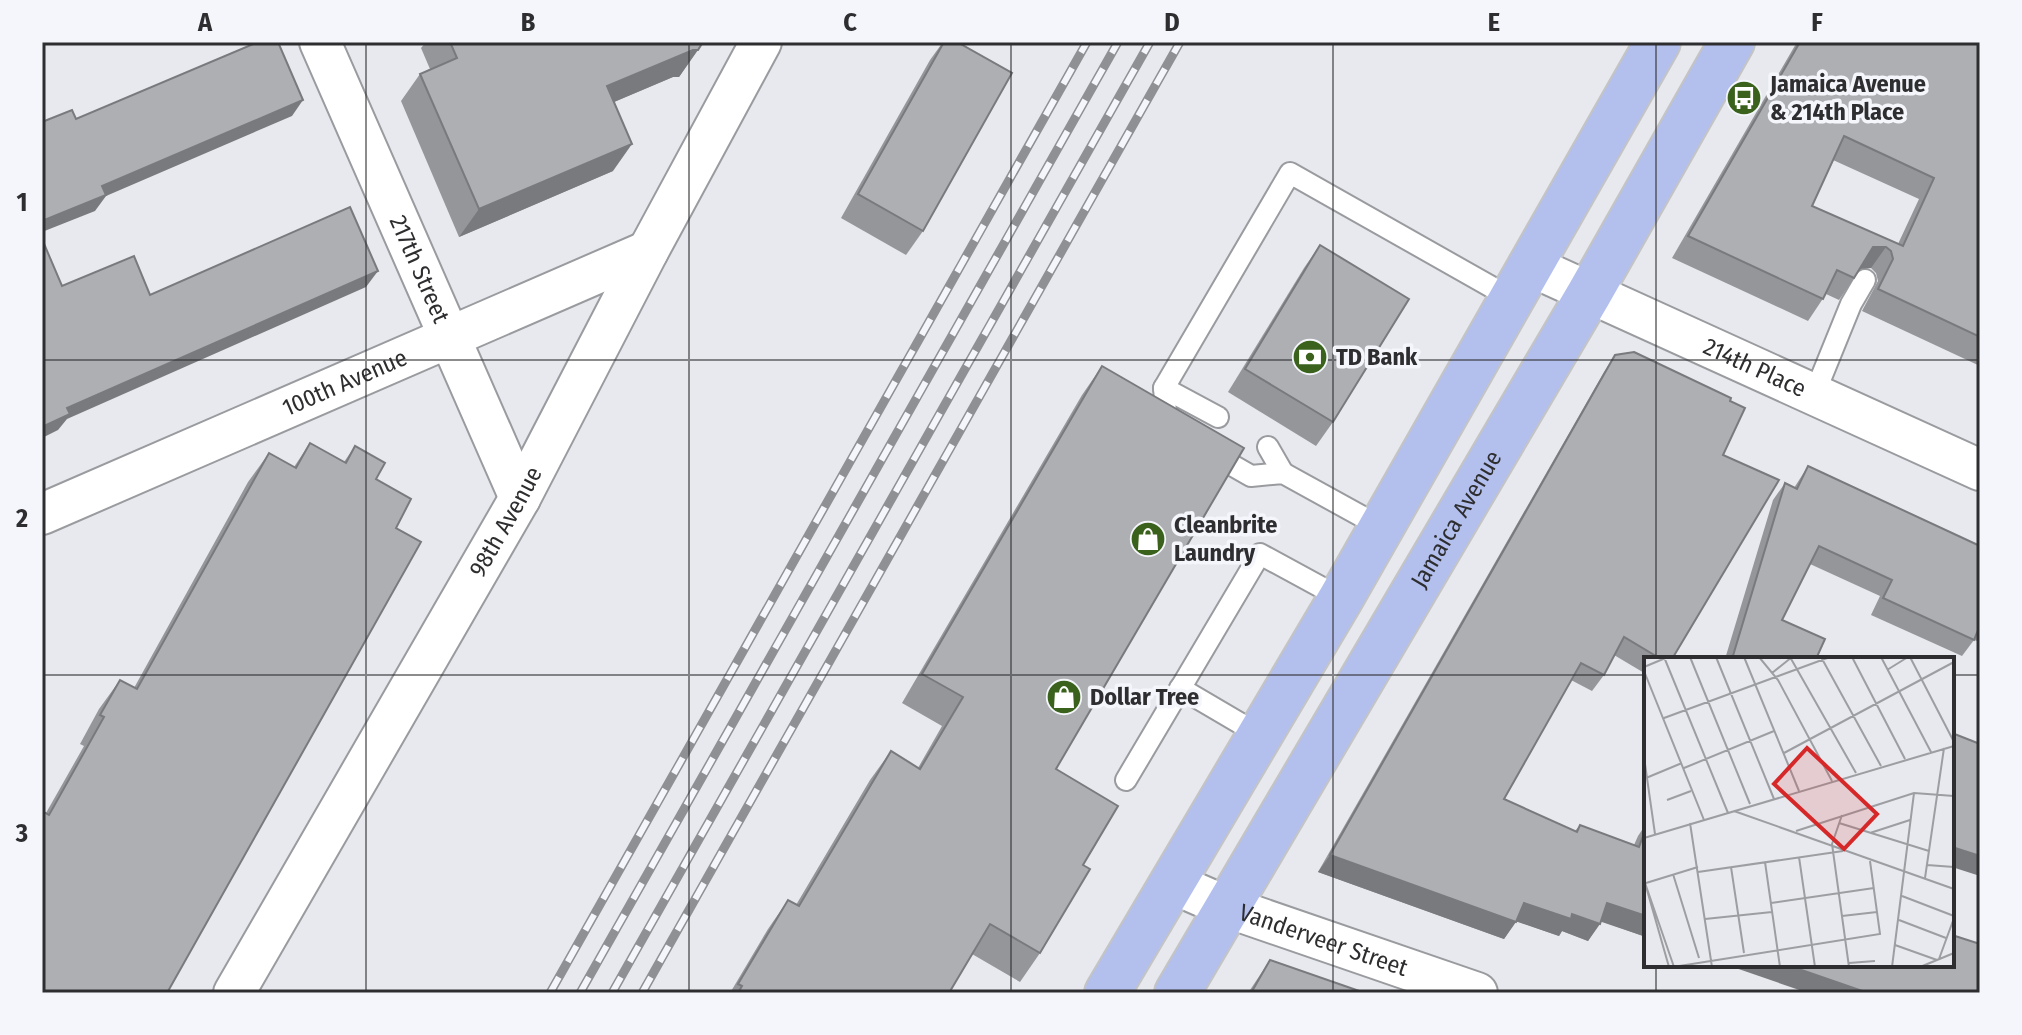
<svg xmlns="http://www.w3.org/2000/svg" width="2022" height="1035" font-family="'Fira Sans Condensed',sans-serif">
<style>
.lines{fill:none;stroke-linecap:round;stroke-linejoin:round}
.service-casing{stroke:#999b9f;stroke-width:24}
.minor-casing{stroke:#999b9f;stroke-width:44}
.primary-casing{stroke:#c4c4c5;stroke-width:48}
.service{stroke:#fff;stroke-width:20}
.minor{stroke:#fff;stroke-width:40}
.primary{stroke:#b3bfed;stroke-width:44}
.rail-casing{stroke:#8f9094;stroke-width:9}
.rail{stroke:#f4f6fb;stroke-width:6;stroke-dasharray:18;stroke-linecap:butt}
.wall{fill:#95969a;fill-rule:evenodd}
.shaded-wall{fill:#797a7d}
.building{fill:#adafb3;stroke:#797a7d;stroke-width:2;fill-rule:evenodd}
.grid{fill:none;stroke:#2e2e30;stroke-width:2;stroke-opacity:0.55}
.labels{text-anchor:middle;stroke-width:7;stroke-linejoin:round;paint-order:stroke}
.poi-label{font-size:24px;font-weight:bold;fill:#2e2e30;stroke:#f4f6fb;text-anchor:start}
.street-label{font-size:24px;fill:#2e2e30;stroke:#f4f6fb}
.inset-road{fill:none;stroke:#9d9ea2;stroke-width:2}
.view{fill:#d62828;fill-opacity:0.15;stroke:#d62828;stroke-width:4}
.inset-edge{fill:none;stroke:#2e2e30;stroke-width:4}
.neatline{fill:none;stroke:#2e2e30;stroke-width:3}
.grid-label{font-size:26px;text-anchor:middle;font-weight:bold;fill:#2e2e30}
</style>
<rect width="100%" height="100%" fill="#e7e9ee"/>
<g class="lines">
<defs>
<g id="service">
<polyline points="1164,388 1218,417"/>
<polyline points="1814,395 1851,304 1865,280"/>
<polyline points="1175,425 1166,412 1164,388 1290,173 1511,298"/>
<polyline points="1268,447 1283,473"/>
<polyline points="1209,452 1251,476 1283,473 1381,527"/>
<polyline points="1180,688 1260,735"/>
<polyline points="1126,780 1260,554 1341,598"/>
</g>
<g id="minor">
<path id="s1" d="M 320,42 L 520,498"/>
<path id="s2" d="M 1529,265 L 1980,470"/>
<path id="s3" d="M 42,514 L 648,251"/>
<path id="s4" d="M 1172,883 L 1227,907 L 1477,993"/>
<path id="s5" d="M 234,993 L 520,498 L 648,251 L 761,42"/>
</g>
<g id="primary">
<polyline points="1107,993 1341,598 1658,42"/>
<path id="s6" d="M 1177,993 L 1589,294 L 1732,42"/>
</g>
</defs>
<!-- service casing -->
<use href="#service" class="service-casing"/>
<!-- minor casing -->
<use href="#minor" class="minor-casing"/>
<!-- primary casing -->
<use href="#primary" class="primary-casing"/>
<!-- service -->
<use href="#service" class="service"/>
<!-- minor -->
<use href="#minor" class="minor"/>
<!-- primary -->
<use href="#primary" class="primary"/>
<defs>
<g id="rail">
<polyline points="550,993 1087,42"/>
<polyline points="580,993 1118,42"/>
<polyline points="612,993 1150,42"/>
<polyline points="642,993 1180,42"/>
</g>
</defs>
<!-- rail casing -->
<use href="#rail" class="rail-casing"/>
<!-- rail -->
<use href="#rail" class="rail"/>
</g>
<!-- wall -->
<g class="wall">
<polygon points="426,42 703,42 679,77 673,77 614,102 613,171 459,237 401,101 420,74 430,69 421,48"/>
<polygon points="943,42 957,42 923,231 906,255 841,218 930,60"/>
<path d="M 1797,42 L 1980,42 L 1980,366 L 1862,311 L 1878,281 L 1876,273 L 1871,268 L 1860,269 L 1839,300 L 1826,294 L 1808,321 L 1672,258 ZM 1833,160 L 1919,199 L 1898,244 L 1812,206 Z"/>
<polygon points="1320,245 1333,422 1316,446 1228,392 1304,268"/>
<polygon points="1615,355 1723,455 1672,659 1646,659 1646,674 1614,655 1604,675 1592,691 1571,680 1504,799 1575,831 1580,825 1634,845 1638,836 1646,824 1646,937 1601,921 1588,941 1562,931 1559,936 1516,921 1504,939 1318,872 1604,372"/>
<polygon points="1102,366 1056,769 1083,865 1040,953 1020,982 972,954 949,993 730,993 768,929 788,900 796,905 870,780 891,751 918,768 942,726 902,703 1082,395"/>
<polygon points="310,443 344,462 355,446 376,479 396,528 167,993 46,813 84,746 80,744 99,709 120,680 134,688 248,482 269,453 294,467"/>
<polygon points="1808,466 1980,546 1980,642 1974,640 1962,656 1871,615 1880,596 1810,564 1782,620 1816,659 1725,659 1773,500 1785,483 1794,488"/>
<polygon points="1270,960 1365,993 1248,993"/>
</g>
<!-- shaded-wall -->
<g class="shaded-wall">
<polygon points="693,50 698,50 679,77 673,77 588,113 607,86"/>
<polygon points="303,100 292,116 106,196 95,211 42,232 42,221 102,186"/>
<polygon points="632,144 613,171 459,237 479,209"/>
<polygon points="1873,247 1886,247 1871,268 1858,269"/>
<polygon points="378,271 366,287 67,419 58,430 42,438 42,427 67,408"/>
<polygon points="1952,847 1980,856 1980,876 1952,867"/>
<polygon points="1330,855 1516,922 1504,939 1318,872"/>
<polygon points="1524,903 1572,914 1600,924 1588,941 1562,931 1559,936 1512,920"/>
<polygon points="1607,903 1646,916 1646,937 1596,920"/>
<polygon points="1727,965 1787,965 1868,993 1808,993"/>
</g>
<!-- building -->
<g class="building">
<polygon points="258,42 278,42 303,100 102,186 106,195 42,221 42,122 72,110 76,119"/>
<polygon points="450,42 703,42 698,50 693,50 607,86 632,144 479,209 420,74 457,58"/>
<polygon points="944,42 957,42 1012,73 923,231 858,194"/>
<path d="M 1800,42 L 1980,42 L 1980,337 L 1878,289 L 1893,259 L 1891,251 L 1886,247 L 1873,247 L 1854,278 L 1837,270 L 1823,299 L 1688,236 ZM 1844,136 L 1934,178 L 1903,246 L 1812,206 Z"/>
<polygon points="350,207 378,271 67,408 70,414 42,427 42,239 62,286 134,256 150,295"/>
<polygon points="1320,245 1409,299 1333,422 1245,369"/>
<polygon points="1634,352 1731,398 1730,401 1745,408 1723,455 1779,480 1672,659 1661,659 1624,637 1604,675 1581,663 1504,799 1577,832 1580,825 1639,847 1646,828 1646,916 1607,903 1600,924 1572,914 1571,919 1524,903 1516,922 1330,855 1615,355"/>
<polygon points="1102,366 1244,448 1056,769 1118,806 1083,865 1090,869 1040,953 990,924 949,993 738,993 742,986 738,984 788,900 799,906 891,751 920,769 963,697 922,674"/>
<polygon points="310,443 346,463 355,446 385,463 376,479 411,499 396,528 421,542 167,993 42,993 42,811 49,815 104,717 100,715 120,680 137,689 269,453 296,468"/>
<polygon points="1808,466 1980,546 1980,625 1974,640 1883,598 1892,580 1819,546 1782,620 1825,639 1816,659 1732,659 1785,483 1797,489"/>
<polygon points="1952,733 1980,744 1980,856 1952,847"/>
<polygon points="1952,935 1980,944 1980,993 1868,993 1787,965 1952,965"/>
<polygon points="1270,960 1365,993 1251,993"/>
</g>
<!-- grid -->
<path class="grid" d="M 366,42 L 366,993M 689,42 L 689,993M 1011,42 L 1011,993M 1333,42 L 1333,993M 1656,42 L 1656,659M 42,360 L 1980,360M 42,675 L 1646,675M 1952,675 L 1980,675M 1656,965 L 1656,993"/>
<!-- icons -->
<defs>
<symbol id="bus-disc" viewBox="-11 -11 22 22"><circle r="9.5" fill="#3a621c" stroke="#f4f6fb"/><path d="M-5-6H5V4H4V6H2V4H-2V6H-4V4H-5ZM-3.5-4V0h7V-4ZM-3.5 1.2v1.5H-2V1.2ZM2 1.2v1.5H3.5V1.2Z" fill="#fff"/></symbol>
<symbol id="bank-disc" viewBox="-11 -11 22 22"><circle r="9.5" fill="#3a621c" stroke="#f4f6fb"/><path d="M-6-4H6V4H-6ZM0-2.3a2.3 2.3 0 1 0 0 4.6a2.3 2.3 0 1 0 0-4.6Z" fill="#fff"/></symbol>
<symbol id="shop-disc" viewBox="-11 -11 22 22"><circle r="9.5" fill="#3a621c" stroke="#f4f6fb"/><path d="M-5-2.5h2.3a2.7 3.5 0 0 1 5.4 0H5L5.5 6h-11ZM-1.5-2.5h3a1.5 2.3 0 0 0-3 0Z" fill="#fff"/></symbol>
</defs>
<g fill-rule="evenodd">
<use href="#bus-disc" x="1724" y="78" width="40" height="40"/>
<use href="#bank-disc" x="1290" y="337" width="40" height="40"/>
<use href="#shop-disc" x="1128" y="519" width="40" height="40"/>
<use href="#shop-disc" x="1044" y="677" width="40" height="40"/>
</g>
<g class="labels">
<!-- poi labels -->
<g class="poi-label">
<text x="1770" y="92">Jamaica Avenue<tspan x="1770" dy="28">&amp; 214th Place</tspan></text>
<text x="1336" y="365">TD Bank</text>
<text x="1174" y="533">Cleanbrite<tspan x="1174" dy="28">Laundry</tspan></text>
<text x="1090" y="705">Dollar Tree</text>
</g>
<!-- street labels -->
<g class="street-label">
<text dy="8" stroke="none"><textPath href="#s1" startOffset="248">217th Street</textPath></text>
<text dy="8" stroke="none"><textPath href="#s2" startOffset="248">214th Place</textPath></text>
<text dy="8" stroke="none"><textPath href="#s3" startOffset="330">100th Avenue</textPath></text>
<text dy="8" stroke="none"><textPath href="#s6" startOffset="550">Jamaica Avenue</textPath></text>
<text dy="8" stroke="none"><textPath href="#s5" startOffset="544">98th Avenue</textPath></text>
<text dy="8" stroke="none"><textPath href="#s4" startOffset="162">Vanderveer Street</textPath></text>
</g>
</g>
<!-- overview -->
<g transform="translate(1644 657)">
<rect width="310" height="310" fill="#e7e9ee"/>
<path class="inset-road" d="M 20,0 L 84,156M 46,0 L 106,147M 72,0 L 130,142M 100,0 L 155,134M 115,0 L 134,23 L 188,124M 146,0 L 212,116M 177,0 L 237,109M 208,0 L 261,102M 237,0 L 287,95M 266,0 L 310,85M 0,10 L 24,0M 243,13 L 264,0M 0,14 L 60,163M 128,16 L 148,0M 20,61 L 186,0M 140,96 L 310,5M 0,100 L 11,177M 40,111 L 130,74M 2,121 L 38,106M 23,143 L 47,134M 90,154 L 310,232M 198,158 L 188,187 L 205,310M 46,166 L 68,310M 195,166 L 285,194M 152,174 L 270,136 L 310,139M 226,176 L 266,163M 0,181 L 310,89M 155,200 L 171,310M 121,205 L 136,310M 283,208 L 310,210M 87,210 L 100,296M 54,215 L 199,194M 29,217 L 55,301M 281,221 L 300,91M 0,223 L 30,310M 1,226 L 25,310M 2,226 L 54,210M 258,239 L 310,259M 127,246 L 230,231M 198,259 L 233,255M 61,262 L 128,255M 255,263 L 302,281M 251,288 L 293,303M 295,302 L 310,261M 205,306 L 231,304M 29,310 L 236,277 L 226,204M 248,310 L 270,136M 276,310 L 310,296"/>
<path class="view" d="M 163,91 L 233,157 L 200,192 L 130,127 Z"/>
<rect width="310" height="310" class="inset-edge"/>
</g>
<!-- border -->
<rect width="2022" height="1035" fill="none" stroke="#f4f6fb" stroke-width="88"/>
<rect x="44" y="44" width="1934" height="947" class="neatline"/>
<g class="grid-label">
<text x="205" y="31">A</text>
<text x="528" y="31">B</text>
<text x="850" y="31">C</text>
<text x="1172" y="31">D</text>
<text x="1494" y="31">E</text>
<text x="1817" y="31">F</text>
<text x="22" y="211">1</text>
<text x="22" y="527">2</text>
<text x="22" y="842">3</text>
</g>
</svg>
